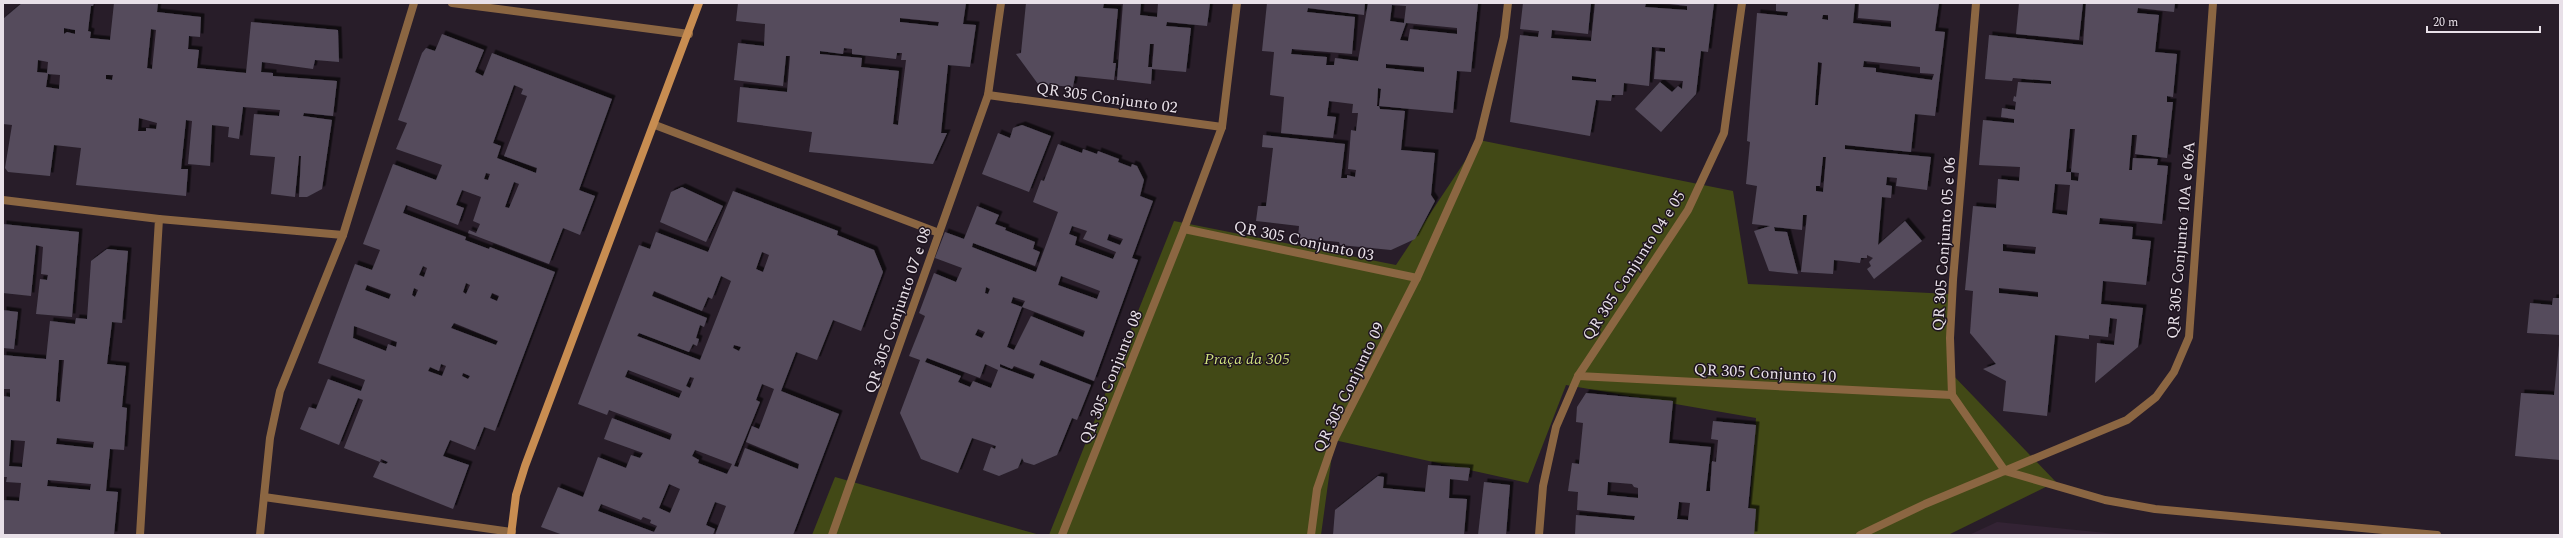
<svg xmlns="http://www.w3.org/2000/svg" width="2563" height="538" font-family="Spectral,serif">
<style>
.built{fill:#332334}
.green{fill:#424916}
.building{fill:#544c5c;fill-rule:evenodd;filter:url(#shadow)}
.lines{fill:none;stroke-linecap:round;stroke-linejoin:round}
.street{stroke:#8b6642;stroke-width:8}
.secondary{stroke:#c88d51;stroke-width:8}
.labels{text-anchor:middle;stroke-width:3;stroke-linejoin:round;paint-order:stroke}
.street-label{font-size:16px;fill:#e8e0e8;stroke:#1e141f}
.park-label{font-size:16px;font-style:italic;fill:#cedf7d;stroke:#1e141f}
</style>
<defs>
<filter id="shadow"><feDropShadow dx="3.5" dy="-3.5" stdDeviation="0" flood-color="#0009"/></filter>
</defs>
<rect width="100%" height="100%" fill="#281d29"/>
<!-- built -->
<polygon class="built" points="1997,522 2126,535 1969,535"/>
<!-- green -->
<g class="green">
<polygon points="1479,140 1733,191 1748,284 1950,294 1948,370 2056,482 1948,535 1748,535 1756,418 1566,385 1528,483 1334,440 1321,535 1049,535 1174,221 1396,265"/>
<polygon points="835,477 1040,535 812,535"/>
</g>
<!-- building -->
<g class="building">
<path d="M 22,3 L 94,3 L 93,6 L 91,6 L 88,31 L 91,32 L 90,38 L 110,40 L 114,3 L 158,3 L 157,12 L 201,17 L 200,37 L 189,36 L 188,49 L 199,50 L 197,68 L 246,73 L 251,22 L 338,30 L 339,62 L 315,60 L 313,69 L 262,62 L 261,72 L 273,73 L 273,76 L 337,81 L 333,116 L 304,113 L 303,116 L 332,120 L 322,189 L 307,197 L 299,197 L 301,156 L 299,156 L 295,197 L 271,194 L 275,157 L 250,155 L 254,114 L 279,116 L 280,110 L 243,107 L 239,139 L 228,137 L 229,127 L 212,125 L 210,166 L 188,164 L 192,121 L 186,120 L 181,169 L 188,169 L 186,196 L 76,185 L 81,148 L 54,145 L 50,176 L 8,172 L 5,168 L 12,125 L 3,124 L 3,19 ZM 64,28 L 75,30 L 75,34 L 67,32 L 64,34 ZM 151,29 L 156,30 L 152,69 L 147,68 ZM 38,60 L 48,62 L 47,73 L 37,72 ZM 48,74 L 60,75 L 59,89 L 46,87 ZM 106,75 L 113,75 L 112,80 L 106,79 ZM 139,118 L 157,123 L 156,129 L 146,128 L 146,131 L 138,131 Z"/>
<path d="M 738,3 L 966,3 L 963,24 L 976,25 L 970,67 L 948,65 L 941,133 L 947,133 L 933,164 L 809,152 L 812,132 L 737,122 L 740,87 L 787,92 L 790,56 L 786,56 L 783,86 L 734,80 L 738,43 L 764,46 L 765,24 L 736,21 ZM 900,18 L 939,22 L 938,26 L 900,22 ZM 844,48 L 852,49 L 852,54 L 896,59 L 897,53 L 902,53 L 901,60 L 906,60 L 898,125 L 893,124 L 899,71 L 861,67 L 862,58 L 820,54 L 820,51 L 843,54 Z"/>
<polygon points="1026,3 1104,3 1103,8 1118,9 1113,63 1116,63 1114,80 1075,76 1073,87 1038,84 1016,54 1021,53"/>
<path d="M 1123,3 L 1141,3 L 1140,15 L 1157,17 L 1158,3 L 1210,3 L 1207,26 L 1167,22 L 1166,26 L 1191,28 L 1186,72 L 1152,69 L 1151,84 L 1117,80 ZM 1150,44 L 1154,44 L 1152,67 L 1148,67 Z"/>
<path d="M 1267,3 L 1365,3 L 1364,15 L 1308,8 L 1307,12 L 1355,17 L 1352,54 L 1292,49 L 1291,54 L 1327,57 L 1326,65 L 1334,65 L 1335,58 L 1358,61 L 1368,3 L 1478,3 L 1471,72 L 1457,71 L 1453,113 L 1379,106 L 1380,109 L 1405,111 L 1401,150 L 1435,153 L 1431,195 L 1435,201 L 1415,239 L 1391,250 L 1340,245 L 1339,242 L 1298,238 L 1299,226 L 1256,221 L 1258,206 L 1266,206 L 1273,148 L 1262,147 L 1263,135 L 1345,144 L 1341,178 L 1347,178 L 1347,175 L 1355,177 L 1356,170 L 1348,169 L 1351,130 L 1356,131 L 1358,113 L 1352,113 L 1353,104 L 1329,101 L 1327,116 L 1336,117 L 1333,138 L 1281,133 L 1284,97 L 1270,95 L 1274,52 L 1262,51 ZM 1392,5 L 1406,6 L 1404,23 L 1390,21 ZM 1406,23 L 1457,28 L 1457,34 L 1410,29 L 1408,41 L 1400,40 ZM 1386,64 L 1424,67 L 1424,72 L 1386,68 ZM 1378,88 L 1381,89 L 1379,106 L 1377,106 Z"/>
<path d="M 1523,3 L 1591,3 L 1588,34 L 1552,30 L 1551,38 L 1591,41 L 1595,3 L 1646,3 L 1645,7 L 1687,10 L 1687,6 L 1661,3 L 1714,3 L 1708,52 L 1701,51 L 1696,94 L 1661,132 L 1635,109 L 1660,82 L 1672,92 L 1678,86 L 1682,89 L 1683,81 L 1654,79 L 1656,51 L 1665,52 L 1665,48 L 1652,47 L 1649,86 L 1624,83 L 1623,95 L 1612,95 L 1611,101 L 1596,100 L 1590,136 L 1510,122 L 1520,35 L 1538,37 L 1539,31 L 1520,29 ZM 1572,76 L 1596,79 L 1596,82 L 1572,80 Z"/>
<path d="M 1776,3 L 1855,3 L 1853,23 L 1891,27 L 1891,21 L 1858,18 L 1859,3 L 1939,3 L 1935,31 L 1945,32 L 1935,116 L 1915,114 L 1911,152 L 1845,145 L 1845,149 L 1931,157 L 1927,190 L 1896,186 L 1897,178 L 1887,177 L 1886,185 L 1892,186 L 1891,198 L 1882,197 L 1878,245 L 1905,221 L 1922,241 L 1874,279 L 1867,269 L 1871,266 L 1869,262 L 1873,258 L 1867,255 L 1867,258 L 1861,258 L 1860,263 L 1834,260 L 1833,274 L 1801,272 L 1807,215 L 1803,215 L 1802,230 L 1774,227 L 1775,231 L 1787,232 L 1798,274 L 1769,271 L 1754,231 L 1770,226 L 1752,224 L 1757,186 L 1746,184 L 1750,142 L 1747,141 L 1757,13 L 1787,16 L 1788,12 L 1776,11 ZM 1823,15 L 1828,15 L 1828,20 L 1822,19 ZM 1864,61 L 1920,67 L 1920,73 L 1934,74 L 1932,80 L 1876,72 L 1876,68 L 1863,67 ZM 1818,62 L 1822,63 L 1818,105 L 1815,105 ZM 1823,157 L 1826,157 L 1823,192 L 1816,191 L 1816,186 L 1820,186 Z"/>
<polygon points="2019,3 2083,3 2079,40 2016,34"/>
<path d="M 2086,3 L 2175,3 L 2174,12 L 2138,8 L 2137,13 L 2159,15 L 2155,52 L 2177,54 L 2173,97 L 2167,96 L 2167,102 L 2173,102 L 2167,158 L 2135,154 L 2137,135 L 2132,135 L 2129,170 L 2132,170 L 2133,158 L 2158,159 L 2157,165 L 2168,166 L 2162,224 L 2100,218 L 2099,224 L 2133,227 L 2132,239 L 2151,241 L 2146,285 L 2103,281 L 2101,304 L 2143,308 L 2138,347 L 2095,383 L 2097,343 L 2114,345 L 2117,319 L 2110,318 L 2108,337 L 2089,335 L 2089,339 L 2055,335 L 2047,416 L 2003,411 L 2006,381 L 1983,369 L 1996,364 L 1970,333 L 1973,291 L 1965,290 L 1973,206 L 1996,208 L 1998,179 L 2019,181 L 2020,167 L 1979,165 L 1983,120 L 2014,123 L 2014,119 L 2001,117 L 2002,108 L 2015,110 L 2016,102 L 2013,101 L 2014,96 L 2016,97 L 2018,82 L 2051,84 L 2051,81 L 2013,78 L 2012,81 L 1985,79 L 1989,35 L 2083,45 ZM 2070,129 L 2075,129 L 2071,172 L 2079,173 L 2078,181 L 2071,180 L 2071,172 L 2066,172 ZM 2055,184 L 2070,185 L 2067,215 L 2052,213 ZM 2003,244 L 2036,247 L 2035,254 L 2003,251 ZM 1999,288 L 2038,292 L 2038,297 L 1999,293 Z"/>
<path d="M 442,34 L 484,50 L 475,72 L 483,76 L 492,53 L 612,99 L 579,190 L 595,196 L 580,235 L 563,228 L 549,264 L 468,233 L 469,230 L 476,233 L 480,224 L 473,221 L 481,197 L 462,190 L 456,205 L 464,208 L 458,225 L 406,205 L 403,213 L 466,237 L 465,240 L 489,249 L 490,247 L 555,272 L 495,431 L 484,427 L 475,450 L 450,440 L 443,456 L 469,465 L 453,509 L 373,477 L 380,462 L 386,464 L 388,462 L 381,459 L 380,462 L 344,448 L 363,400 L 358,398 L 339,445 L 300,429 L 309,407 L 316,409 L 328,379 L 361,391 L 365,380 L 318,363 L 355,264 L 372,270 L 380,250 L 363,244 L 393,164 L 436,180 L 442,165 L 396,149 L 407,123 L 398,120 L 422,53 L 426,48 L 435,51 ZM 514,85 L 523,89 L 521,94 L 527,96 L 504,156 L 537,168 L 536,173 L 497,158 L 501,146 L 493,143 ZM 486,173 L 490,174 L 488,180 L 484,179 ZM 514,182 L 519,184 L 509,208 L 505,207 ZM 423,266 L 427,268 L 424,277 L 419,275 ZM 466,283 L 470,285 L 466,294 L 463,292 ZM 367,285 L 391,294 L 389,299 L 365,290 ZM 414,288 L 418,290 L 415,297 L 412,295 ZM 492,293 L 499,296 L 497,301 L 490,298 ZM 454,323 L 498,341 L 496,345 L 451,328 ZM 354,326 L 397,342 L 396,347 L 388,344 L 386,351 L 353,338 ZM 441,364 L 446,366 L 442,376 L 428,371 L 430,367 L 439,371 ZM 463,373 L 470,376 L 468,379 L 462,376 Z"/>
<polygon points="1022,125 1051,136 1029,192 982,174 998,133 1010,138 1013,128"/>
<path d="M 1058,144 L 1082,153 L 1083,149 L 1097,154 L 1098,151 L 1119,159 L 1118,162 L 1131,167 L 1132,164 L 1137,166 L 1144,180 L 1140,196 L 1153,201 L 1132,258 L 1138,260 L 1094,381 L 1041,360 L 1039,365 L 1091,385 L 1077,420 L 1072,418 L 1057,455 L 1034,465 L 1024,462 L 1022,458 L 1018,468 L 999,476 L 983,470 L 991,447 L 995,449 L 996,446 L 972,438 L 958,473 L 921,459 L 900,413 L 920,360 L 909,356 L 925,316 L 919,313 L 934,273 L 956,282 L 962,268 L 935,258 L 945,232 L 964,239 L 977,206 L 999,215 L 995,224 L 1006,228 L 1005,230 L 1035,242 L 1033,249 L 1040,252 L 1035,266 L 973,243 L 972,247 L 1036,272 L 1058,212 L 1033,202 L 1041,180 L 1044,181 ZM 1072,226 L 1087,231 L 1083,239 L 1116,252 L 1113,259 L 1075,245 L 1077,237 L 1069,234 ZM 1109,234 L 1123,239 L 1120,245 L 1107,240 ZM 1061,276 L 1100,291 L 1097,299 L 1058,285 ZM 986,287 L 990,289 L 988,294 L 985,293 ZM 1013,297 L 1025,301 L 1022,307 L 1085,331 L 1083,337 L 1031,316 L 1014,350 L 1007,347 L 1022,307 L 1011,303 ZM 978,329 L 985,332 L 982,338 L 975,335 ZM 927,358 L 980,378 L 985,364 L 998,370 L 991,388 L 973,381 L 970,387 L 958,382 L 961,376 L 925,362 ZM 1000,364 L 1012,369 L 1014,366 L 1035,374 L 1033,379 L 1000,367 Z"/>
<polygon points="682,187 723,206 706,242 660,222 671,192"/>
<path d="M 733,191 L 838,231 L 837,235 L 874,250 L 883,272 L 861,331 L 833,320 L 817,360 L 796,352 L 781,391 L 839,414 L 793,535 L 715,535 L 726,506 L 715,502 L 706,525 L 715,529 L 713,535 L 563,535 L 541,527 L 558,487 L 583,497 L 598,457 L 626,468 L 631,455 L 640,458 L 643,453 L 604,439 L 612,418 L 670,440 L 672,434 L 665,431 L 609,410 L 607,415 L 578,404 L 639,245 L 650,249 L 656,232 L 708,252 ZM 762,252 L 769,255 L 763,272 L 756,269 ZM 721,276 L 731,281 L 700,360 L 637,336 L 639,333 L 689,352 L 693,344 L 697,346 L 699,339 L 696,338 L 700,325 L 704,327 L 707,318 L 652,296 L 654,291 L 702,311 L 708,297 L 712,299 ZM 734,345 L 741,347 L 739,351 L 733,348 ZM 628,370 L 682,391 L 679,398 L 625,377 ZM 690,377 L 694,378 L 690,388 L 686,386 ZM 762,384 L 774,389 L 759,429 L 752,426 L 746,442 L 799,464 L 798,469 L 745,448 L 738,467 L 734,466 L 760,402 L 756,400 ZM 695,450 L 732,464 L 727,474 L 698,463 L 699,460 L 692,456 ZM 669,484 L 680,489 L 670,513 L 659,508 ZM 601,504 L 641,520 L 643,517 L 651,520 L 650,523 L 657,526 L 654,532 L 598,511 Z"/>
<polygon points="3,224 79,232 72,317 36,314 40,279 47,280 48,275 41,274 43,247 36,245 31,296 3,293"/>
<path d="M 107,249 L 128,251 L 122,323 L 112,322 L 107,364 L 126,366 L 122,407 L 127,408 L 124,450 L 110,449 L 106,491 L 118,492 L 114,535 L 3,535 L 3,500 L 19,501 L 21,483 L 6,482 L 7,477 L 3,477 L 3,396 L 10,397 L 10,389 L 3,389 L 3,355 L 46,359 L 50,321 L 75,324 L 76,318 L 87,319 L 91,261 ZM 59,360 L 64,360 L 60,402 L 56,401 ZM 57,438 L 94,442 L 93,448 L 56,444 ZM 11,440 L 25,441 L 22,467 L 9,466 ZM 48,480 L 91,484 L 90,490 L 47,486 Z"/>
<polygon points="2553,298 2560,298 2560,335 2527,333 2530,303 2552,305"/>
<polygon points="3,310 18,312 14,349 3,348"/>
<polygon points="2559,345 2560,460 2515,456 2521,393 2554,395"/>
<path d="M 1586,393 L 1673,401 L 1669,443 L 1711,447 L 1706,491 L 1710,491 L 1712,461 L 1716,462 L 1718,440 L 1711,439 L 1713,421 L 1756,425 L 1748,508 L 1756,509 L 1754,535 L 1575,535 L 1576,515 L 1634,520 L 1635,516 L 1577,510 L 1578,492 L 1568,491 L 1572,463 L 1579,464 L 1583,423 L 1576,422 L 1577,407 ZM 1608,482 L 1632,484 L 1634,487 L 1638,488 L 1638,498 L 1607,495 ZM 1679,502 L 1690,503 L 1688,520 L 1677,519 Z"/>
<polygon points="1428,465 1470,468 1468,481 1450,479 1449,498 1467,499 1464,535 1333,535 1335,510 1378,476 1384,477 1383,488 1425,492"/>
<polygon points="1484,482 1510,485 1506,535 1478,535"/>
</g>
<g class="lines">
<!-- street -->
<g class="street">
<polyline points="452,3 689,34"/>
<polyline points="1976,3 1953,280 1950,338 1952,395 2005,471"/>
<polyline points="988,95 1222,127"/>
<polyline points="655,125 939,233"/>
<polyline points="3,200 159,219 140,535"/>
<polyline points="159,219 343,235"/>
<polyline points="1184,229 1417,278"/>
<polyline points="1578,376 1952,395"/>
<polyline points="2005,471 2105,500 2155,509 2437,535"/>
<polyline points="264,497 512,532"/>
<polyline points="260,535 270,438 280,391 343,235 414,3"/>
<polyline points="832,535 988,95 1001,3"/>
<polyline points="1062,535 1184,229 1222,127 1237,3"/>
<polyline points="1311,535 1317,489 1334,440 1417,278 1479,140 1504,37 1508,3"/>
<polyline points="1539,535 1543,486 1556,427 1578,376 1688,210 1724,133 1742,3"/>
<polyline points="1860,535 1925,504 2127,420 2156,397 2174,372 2189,337 2213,3"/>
</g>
<!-- secondary -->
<polyline class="secondary" points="511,535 516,495 525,466 699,3"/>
</g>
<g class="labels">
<!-- street labels -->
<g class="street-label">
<text transform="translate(1107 97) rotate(8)" y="6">QR 305 Conjunto 02</text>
<text transform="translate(1304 240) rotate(12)" y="6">QR 305 Conjunto 03</text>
<text transform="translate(2180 240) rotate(-85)" y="6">QR 305 Conjunto 10A e 06A</text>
<text transform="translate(1943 244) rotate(-86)" y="6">QR 305 Conjunto 05 e 06</text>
<text transform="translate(1633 265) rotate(-57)" y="6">QR 305 Conjunto 04 e 05</text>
<text transform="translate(897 310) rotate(-71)" y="6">QR 305 Conjunto 07 e 08</text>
<text transform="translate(1765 372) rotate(3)" y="6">QR 305 Conjunto 10</text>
<text transform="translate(1110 377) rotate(-68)" y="6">QR 305 Conjunto 08</text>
<text transform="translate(1348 387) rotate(-64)" y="6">QR 305 Conjunto 09</text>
</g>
<!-- park labels -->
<g class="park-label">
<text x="1247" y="364">Praça da 305</text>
</g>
</g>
<!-- border -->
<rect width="2563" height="538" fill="none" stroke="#e8e0e8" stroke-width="8"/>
<!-- scale -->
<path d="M2427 26v6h113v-6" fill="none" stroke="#e8e0e8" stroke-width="2"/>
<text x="2433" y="26" font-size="12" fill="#e8e0e8" stroke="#1e141f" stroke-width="3" paint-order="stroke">20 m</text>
</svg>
